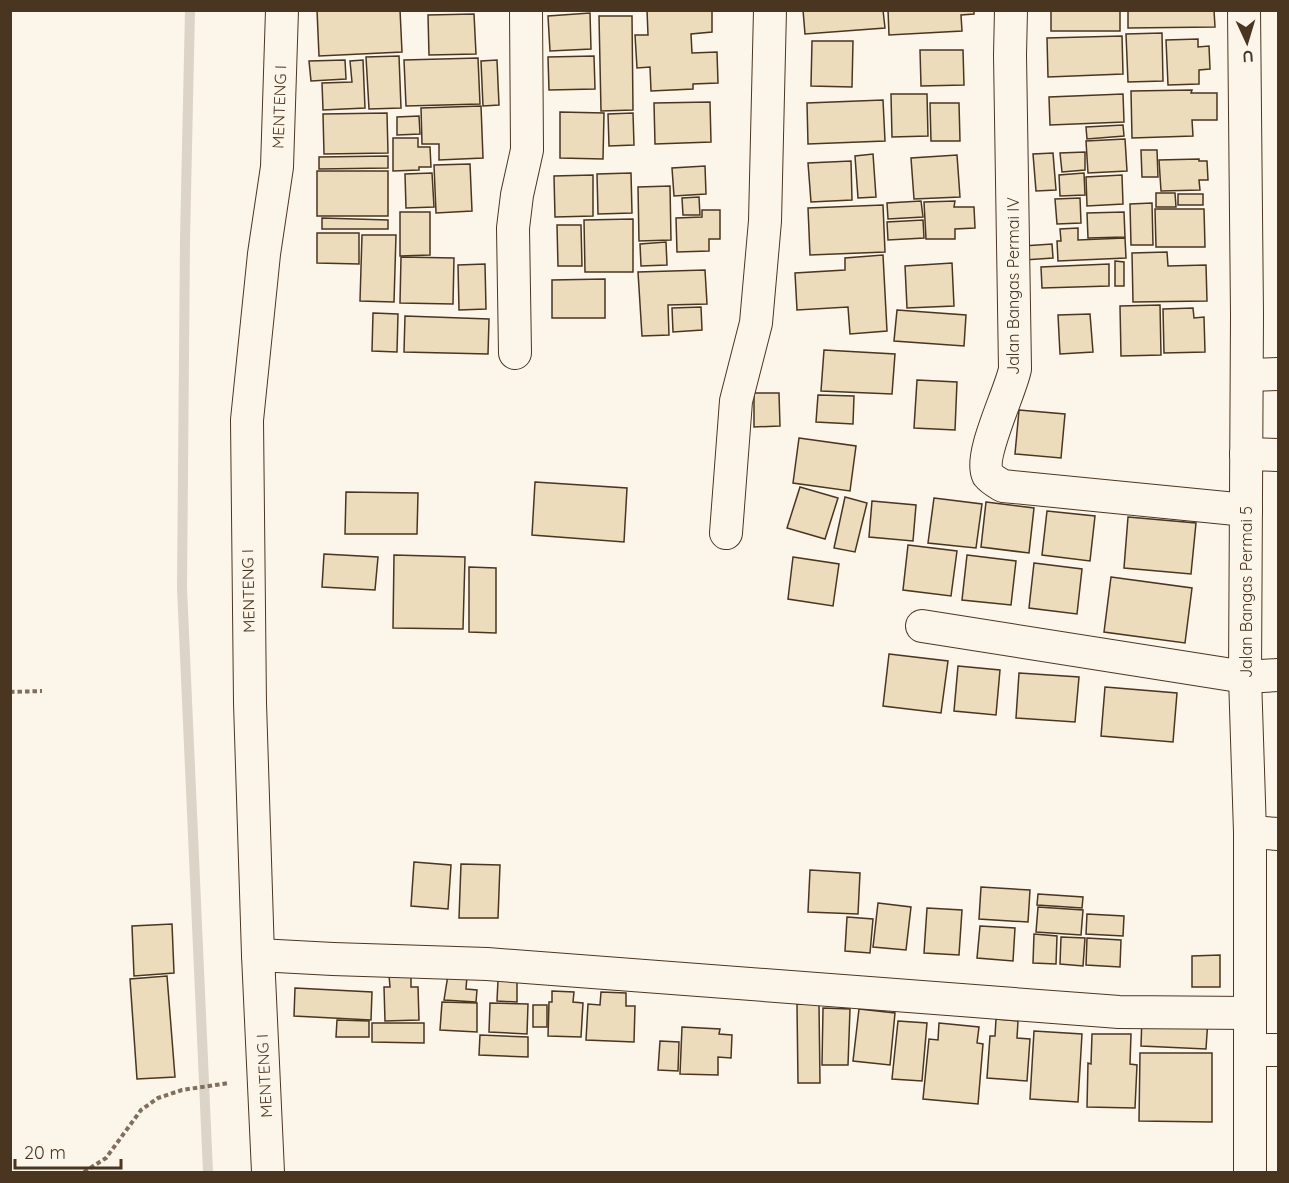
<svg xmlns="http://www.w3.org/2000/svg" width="1289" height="1183" font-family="Quicksand,sans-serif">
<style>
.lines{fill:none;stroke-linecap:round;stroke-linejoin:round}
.stream{stroke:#dcd4c6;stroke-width:10}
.building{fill:#ecdcbc;stroke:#4a3520;stroke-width:1.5}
.minor-casing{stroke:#4a3520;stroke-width:34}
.path{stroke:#7f6f5c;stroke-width:4;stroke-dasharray:4.5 3;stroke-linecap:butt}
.minor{stroke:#fbf6e9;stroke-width:32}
.labels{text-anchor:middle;stroke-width:4.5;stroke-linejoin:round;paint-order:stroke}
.street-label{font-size:16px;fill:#4a3520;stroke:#fbf6e9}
</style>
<rect width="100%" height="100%" fill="#fbf6e9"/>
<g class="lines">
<!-- stream -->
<polyline class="stream" points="190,10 185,239 182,588 208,1172"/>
</g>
<!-- building -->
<g class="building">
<polygon points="317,10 400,10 402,52 319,56"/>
<polygon points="647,10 712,10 712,32 691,34 692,53 717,52 718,83 693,84 693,89 651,91 650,67 637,68 635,35 648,35"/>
<polygon points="803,10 883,10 885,28 805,34"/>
<polygon points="888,10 974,10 974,14 961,15 962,31 889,35"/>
<rect x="1051" y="10" width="69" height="21"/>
<polygon points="1128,10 1214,10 1215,27 1128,28"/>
<polygon points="590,13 591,49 550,51 548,16"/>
<polygon points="474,14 476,54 429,55 428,15"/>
<polygon points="599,16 632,16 633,110 601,111"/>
<polygon points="1162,33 1163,81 1128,82 1126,34"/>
<polygon points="1122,36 1123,74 1048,77 1047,38"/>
<polygon points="1198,39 1198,47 1209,46 1210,69 1199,70 1199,84 1168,85 1166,40"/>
<polygon points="812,41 853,41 852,87 811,86"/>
<polygon points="920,50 963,50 964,85 921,86"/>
<polygon points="399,56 401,108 369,109 366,57"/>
<polygon points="594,56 595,89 549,90 548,57"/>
<polygon points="478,58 480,104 406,106 404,60"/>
<polygon points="345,60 346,79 311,81 309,61"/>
<polygon points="363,60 365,108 323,110 322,83 352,82 350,61"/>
<polygon points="497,60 499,105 483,106 481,61"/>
<polygon points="1192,90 1191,93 1217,93 1217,120 1192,120 1193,136 1132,138 1131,91"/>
<polygon points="891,94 927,94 928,136 892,137"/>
<polygon points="1123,94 1124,122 1050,125 1049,97"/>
<polygon points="883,100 885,141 808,144 807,103"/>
<polygon points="710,102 711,142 655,144 654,103"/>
<polygon points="930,103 959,103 960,141 931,141"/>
<polygon points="481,106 483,158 439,160 439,144 422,144 421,108"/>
<polygon points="560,112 604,113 603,159 560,158"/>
<polygon points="387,113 388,153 324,154 323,114"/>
<polygon points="633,113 634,145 609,146 608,114"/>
<polygon points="419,116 420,134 397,135 397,117"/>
<polygon points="1123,125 1124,136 1087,139 1086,127"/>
<polygon points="393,138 418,138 418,147 430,147 431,167 419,167 419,170 393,171"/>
<polygon points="1125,139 1127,171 1088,173 1086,141"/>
<polygon points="1141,150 1157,150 1158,177 1142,177"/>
<polygon points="1085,152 1085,170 1062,172 1060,153"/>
<polygon points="1053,153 1056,190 1036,191 1033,154"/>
<polygon points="873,154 876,197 858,198 855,156"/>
<polygon points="957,155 960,197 914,199 911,158"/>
<polygon points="388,156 388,168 319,169 319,157"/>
<polygon points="1199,159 1199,161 1207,161 1208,180 1199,180 1200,190 1161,191 1159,160"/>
<polygon points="851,161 852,200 811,202 808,163"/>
<polygon points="470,164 472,211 436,213 434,165"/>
<polygon points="705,166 706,194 674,196 672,168"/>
<rect x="317" y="171" width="71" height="45"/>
<polygon points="432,173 434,207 406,208 405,174"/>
<polygon points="631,173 632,213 598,214 597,174"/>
<polygon points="1084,173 1085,195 1060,196 1059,175"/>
<polygon points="593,175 593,216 555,217 554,176"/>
<polygon points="1122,175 1123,204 1087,206 1086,177"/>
<polygon points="670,186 671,240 639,241 638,187"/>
<polygon points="1156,193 1175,193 1176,207 1156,207"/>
<rect x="1178" y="194" width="25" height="11"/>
<polygon points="699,197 700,215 683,215 682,198"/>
<polygon points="1080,198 1081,223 1057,224 1055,199"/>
<polygon points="921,201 923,217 888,219 887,203"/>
<polygon points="955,201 954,207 974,207 975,228 955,229 955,239 926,239 924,202"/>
<polygon points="1152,203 1153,245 1131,245 1130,204"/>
<polygon points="883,205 885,252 810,255 808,208"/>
<polygon points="1155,209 1204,209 1205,247 1156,247"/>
<polygon points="702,210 720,210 720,239 709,239 709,251 677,252 676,218 702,217"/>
<polygon points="400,212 430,212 430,255 400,256"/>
<polygon points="1124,212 1125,237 1088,238 1087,213"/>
<polygon points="322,218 388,220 388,229 322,229"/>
<polygon points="633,219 633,272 585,272 584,220"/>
<polygon points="923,220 924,238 888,240 887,222"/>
<polygon points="557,225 581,225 582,266 558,266"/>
<polygon points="1078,228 1078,240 1125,238 1126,258 1058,261 1057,241 1061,241 1060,229"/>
<polygon points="317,233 359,233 359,264 317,263"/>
<polygon points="362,235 396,235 394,302 360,301"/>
<polygon points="666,242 667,265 641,266 640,244"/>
<polygon points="1052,244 1053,258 1024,260 1023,246"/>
<polygon points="1167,252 1168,266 1206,265 1207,301 1133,302 1132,253"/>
<polygon points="883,255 887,331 850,334 848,307 797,310 795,273 845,270 845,258"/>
<polygon points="401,257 454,258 453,304 400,303"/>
<polygon points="1115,261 1124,262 1124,286 1115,286"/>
<polygon points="952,263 954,306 907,308 905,266"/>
<polygon points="485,264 486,309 459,310 458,265"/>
<polygon points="1109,264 1109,286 1042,288 1041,267"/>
<polygon points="705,270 707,304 668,305 669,335 642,336 638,272"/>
<polygon points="605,279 605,318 552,318 552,280"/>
<polygon points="1160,305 1161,355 1121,356 1120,306"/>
<polygon points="701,307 702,330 673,332 672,308"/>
<polygon points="1193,308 1194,318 1204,317 1205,352 1164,353 1163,309"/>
<polygon points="897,310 966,315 964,346 894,341"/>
<polygon points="373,313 398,314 397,352 372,351"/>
<polygon points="1090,314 1093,352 1060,354 1058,315"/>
<polygon points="405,316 489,319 488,354 404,352"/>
<polygon points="824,350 895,354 892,394 821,391"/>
<polygon points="917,380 957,382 955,430 914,428"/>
<polygon points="754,393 779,393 780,426 754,427"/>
<polygon points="818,395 854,396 853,424 816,422"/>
<polygon points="1019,410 1065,414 1061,458 1015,454"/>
<polygon points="799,438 856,446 850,491 793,483"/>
<polygon points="535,482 627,488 624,542 532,535"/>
<polygon points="800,487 838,498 825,539 787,528"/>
<polygon points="346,492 418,493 417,534 345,534"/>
<polygon points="845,497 867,503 855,552 834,548"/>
<polygon points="934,498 982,504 976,548 928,543"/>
<polygon points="872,501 916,505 913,541 869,537"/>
<polygon points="986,502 1034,508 1029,553 981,547"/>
<polygon points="1047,511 1095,516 1090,561 1042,555"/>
<polygon points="1128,517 1196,523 1191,574 1124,568"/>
<polygon points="908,545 957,551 951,596 903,590"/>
<polygon points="324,554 378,557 375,590 322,587"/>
<polygon points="394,555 465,557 463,629 393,628"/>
<polygon points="967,555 1016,561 1011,605 962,600"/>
<polygon points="793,557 839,564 833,606 788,599"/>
<polygon points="1034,563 1082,569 1077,614 1029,608"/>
<polygon points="469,567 496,568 496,633 469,632"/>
<polygon points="1111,577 1192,588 1185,643 1104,632"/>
<polygon points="889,654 948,661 941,713 883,706"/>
<polygon points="958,666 1000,670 996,715 954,711"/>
<polygon points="1019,673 1079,677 1075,722 1016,718"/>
<polygon points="1105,687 1177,693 1173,742 1101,736"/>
<polygon points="414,862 451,865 448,909 411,906"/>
<polygon points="461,864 500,865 498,918 459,918"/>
<polygon points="810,870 860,873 858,914 808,912"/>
<polygon points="981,887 1030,890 1028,922 979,919"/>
<polygon points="1038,894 1083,897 1082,908 1037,905"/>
<polygon points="878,903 911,907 906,950 873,947"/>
<polygon points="1038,907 1083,910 1081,935 1036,932"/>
<polygon points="927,908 962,910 959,955 924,953"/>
<polygon points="1087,914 1124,916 1123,936 1086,934"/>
<polygon points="847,917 873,919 870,953 845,951"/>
<polygon points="172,924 174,973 134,976 132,926"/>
<polygon points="980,926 1015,928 1013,961 977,958"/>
<polygon points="1034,934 1057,936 1056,964 1033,963"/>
<polygon points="1061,937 1085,938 1083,966 1060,964"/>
<polygon points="1087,938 1121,940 1120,967 1086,965"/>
<polygon points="1220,955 1220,987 1192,987 1192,956"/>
<polygon points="411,974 411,987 418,987 419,1020 385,1021 384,987 390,987 389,975"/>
<polygon points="448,975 467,976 466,989 477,990 476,1002 444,1000"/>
<polygon points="167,976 175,1077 137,1079 130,979"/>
<polygon points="498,980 517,981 517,1002 497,1001"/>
<polygon points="295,988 372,992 371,1020 294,1016"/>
<polygon points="552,991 574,992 573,1002 583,1003 581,1037 548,1036 549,1002 552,1002"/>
<polygon points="601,992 626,993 626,1006 635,1006 634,1042 586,1040 588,1004 600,1005"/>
<polygon points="442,1002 477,1003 477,1032 440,1030"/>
<polygon points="490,1003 528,1004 527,1034 489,1032"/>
<polygon points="797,1004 819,1004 820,1083 798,1083"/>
<rect x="533" y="1005" width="14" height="22"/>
<polygon points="823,1008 850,1009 848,1065 822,1065"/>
<polygon points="859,1009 895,1013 890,1065 853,1061"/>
<polygon points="1142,1016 1208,1019 1206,1049 1141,1046"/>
<polygon points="996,1019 1018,1021 1017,1038 1030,1039 1027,1081 987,1078 990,1036 995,1036"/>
<polygon points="337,1020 369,1021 369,1037 336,1037"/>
<polygon points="898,1021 927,1023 922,1081 892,1079"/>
<polygon points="372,1023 424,1023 424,1043 372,1042"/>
<polygon points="939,1023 979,1027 977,1043 983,1044 978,1104 923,1099 929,1039 938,1040"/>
<polygon points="682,1027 720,1029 719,1034 732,1035 731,1058 718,1057 718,1075 680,1074"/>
<polygon points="1034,1031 1082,1034 1078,1102 1030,1099"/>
<polygon points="1092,1034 1131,1034 1130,1064 1137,1065 1135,1108 1087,1107 1088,1063 1091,1064"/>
<polygon points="480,1035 528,1037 528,1057 479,1055"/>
<polygon points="660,1041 679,1042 678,1071 658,1070"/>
<polygon points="1140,1053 1212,1053 1212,1122 1139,1121"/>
</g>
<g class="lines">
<defs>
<g id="minor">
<path d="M 1011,10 L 1010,55 L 1015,369 C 1011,391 978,456 988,475 C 992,480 998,483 1003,486 L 1246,510"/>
<polyline points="1244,10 1247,315 1245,677 1250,832 1250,1172"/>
<polyline points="515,353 513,228 517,195 527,150 526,10"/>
<polyline points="1247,375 1278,374"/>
<polyline points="1246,454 1278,455"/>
<polyline points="726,533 736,401 756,323 765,221 770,10"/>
<polyline points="922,626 1245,677 1278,675"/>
<polyline points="1250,832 1278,834"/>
<polyline points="258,955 333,959 487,964 1119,1012 1249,1013"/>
<polyline points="1250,1050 1278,1050"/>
<polyline points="268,1172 258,955 250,703 247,420 264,254 277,167 282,10"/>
</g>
</defs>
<!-- minor casing -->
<use href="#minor" class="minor-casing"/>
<!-- path -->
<g class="path">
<polyline points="10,692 42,691"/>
<polyline points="84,1172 106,1158 141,1110 158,1098 182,1090 229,1083"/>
</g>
<!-- minor -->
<use href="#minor" class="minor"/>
</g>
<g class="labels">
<!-- street labels -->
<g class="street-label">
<text transform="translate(279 107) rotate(-88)" y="6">MENTENG I</text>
<text transform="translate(1013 286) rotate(-90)" y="6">Jalan Bangas Permai IV</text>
<text transform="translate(248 591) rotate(-91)" y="6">MENTENG I</text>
<text transform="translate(1246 592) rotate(-90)" y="6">Jalan Bangas Permai 5</text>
<text transform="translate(264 1076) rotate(-93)" y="6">MENTENG I</text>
</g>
</g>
<!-- border -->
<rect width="1289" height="1183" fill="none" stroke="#4a3520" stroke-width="24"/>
<!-- north arrow -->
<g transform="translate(1247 42) rotate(176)" stroke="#fbf6e9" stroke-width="4.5" paint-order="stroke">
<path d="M0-4.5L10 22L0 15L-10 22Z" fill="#4a3520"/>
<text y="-9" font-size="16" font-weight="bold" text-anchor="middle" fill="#4a3520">U</text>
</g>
<!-- scale -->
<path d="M15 1159v9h106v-9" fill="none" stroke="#4a3520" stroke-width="3"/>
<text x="24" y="1159" font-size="18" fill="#4a3520" stroke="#fbf6e9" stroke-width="4.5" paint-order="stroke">20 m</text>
</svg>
